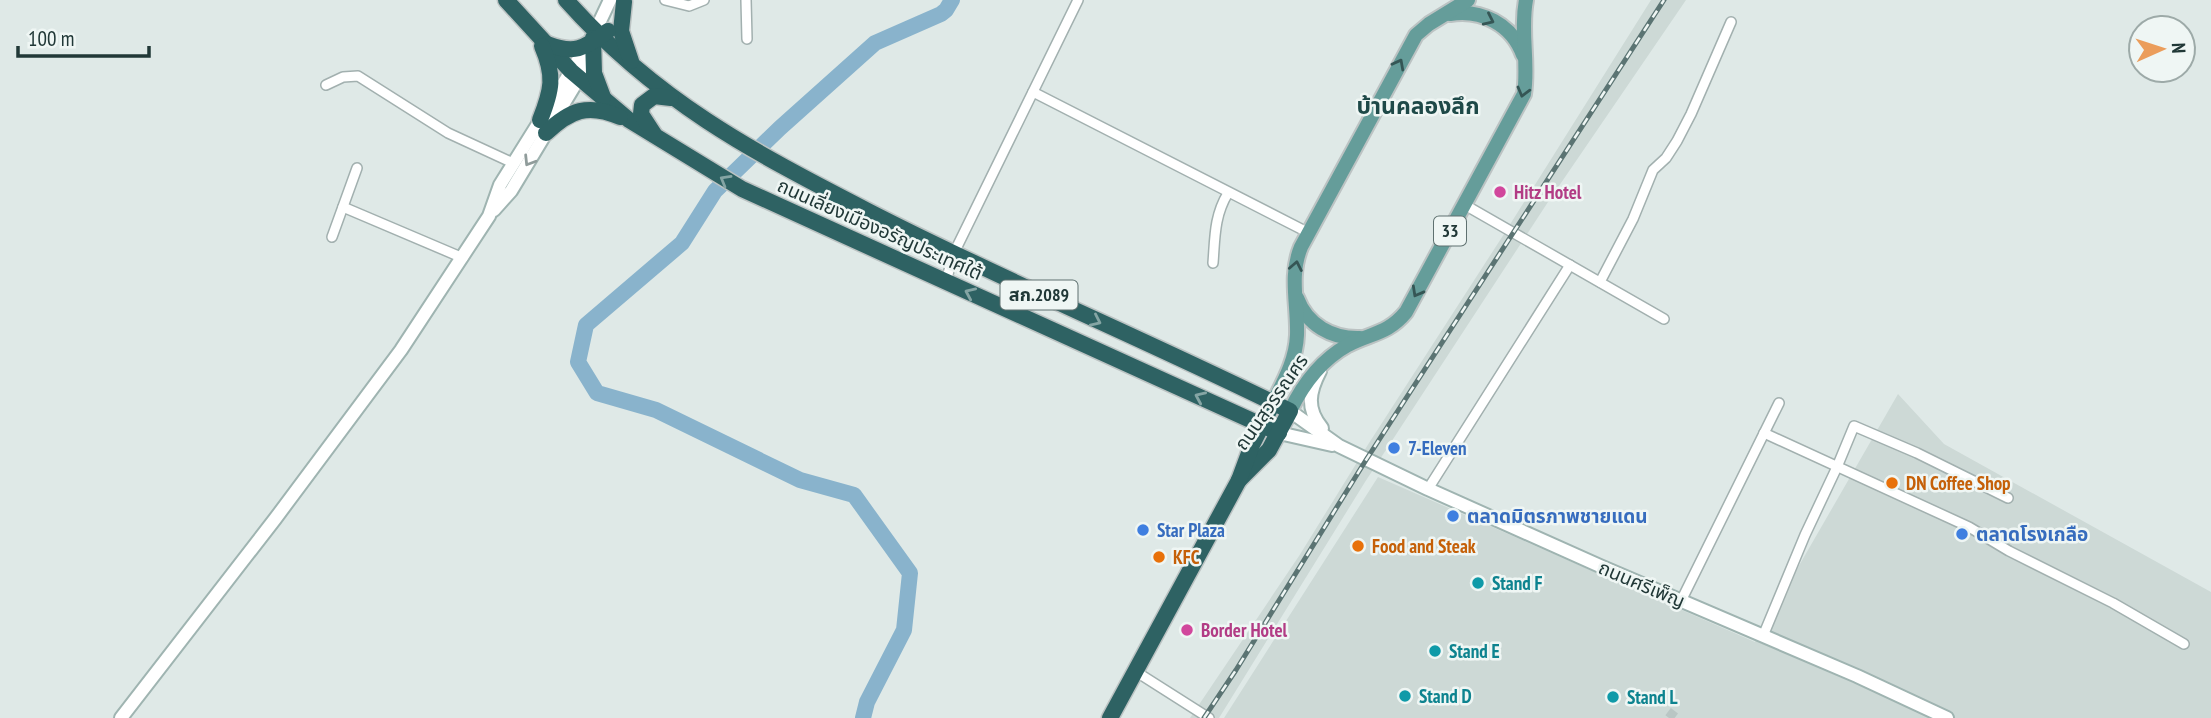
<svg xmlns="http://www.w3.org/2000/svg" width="2211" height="718" font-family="'PT Sans Narrow','Noto Sans Thai',sans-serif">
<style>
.built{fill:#cdd9d6}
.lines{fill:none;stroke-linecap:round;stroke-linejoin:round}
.river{stroke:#89b3cc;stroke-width:16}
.street-tunnel{stroke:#b9c6c4;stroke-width:9;stroke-dasharray:9 4.5;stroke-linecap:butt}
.street-casing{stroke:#a2b0af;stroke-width:12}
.secondary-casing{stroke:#9fb4b1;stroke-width:16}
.primary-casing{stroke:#bcc3c3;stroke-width:18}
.highway-casing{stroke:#bcc3c3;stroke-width:19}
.street{stroke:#fff;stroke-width:9}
.secondary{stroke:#fff;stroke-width:12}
.primary{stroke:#659d9a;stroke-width:14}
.highway{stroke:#2e6263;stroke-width:16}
.rail-casing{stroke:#5b7473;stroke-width:5}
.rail{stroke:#eff6f4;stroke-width:2.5;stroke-dasharray:8;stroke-linecap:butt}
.oneway{stroke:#355655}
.oneway2{stroke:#909c9b}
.oneway3{stroke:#85a5a4}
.hotel-dot{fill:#d1479c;stroke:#eff6f4;stroke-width:2.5}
.shop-dot{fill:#3f7fe0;stroke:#eff6f4;stroke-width:2.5}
.food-dot{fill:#e8710a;stroke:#eff6f4;stroke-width:2.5}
.culture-dot{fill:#0f9aa8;stroke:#eff6f4;stroke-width:2.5}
.labels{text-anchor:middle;stroke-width:5;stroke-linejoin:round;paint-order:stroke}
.shield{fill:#eff6f4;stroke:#5f7170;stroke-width:2}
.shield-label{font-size:18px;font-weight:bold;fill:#213837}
.hotel-label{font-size:19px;font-weight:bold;fill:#b23c85;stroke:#eff6f4;text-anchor:start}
.street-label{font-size:19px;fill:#213837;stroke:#eff6f4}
.shop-label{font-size:19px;font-weight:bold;fill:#366cbe;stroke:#eff6f4;text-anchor:start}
.food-label{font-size:19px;font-weight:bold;fill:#c56008;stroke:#eff6f4;text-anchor:start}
.culture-label{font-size:19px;font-weight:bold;fill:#0d838f;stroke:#eff6f4;text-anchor:start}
.quarter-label{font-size:23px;font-weight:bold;fill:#1e4948;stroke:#eff6f4}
</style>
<rect width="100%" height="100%" fill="#dfe9e7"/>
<!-- built -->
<g class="built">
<polygon points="1651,0 1686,0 1548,202 1365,482 1219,718 1190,718 1299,556 1369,443 1504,234"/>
<polygon points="1898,394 1944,444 2211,592 2211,718 1224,718 1378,477 1755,642"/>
</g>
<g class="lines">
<!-- river -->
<polyline class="river" points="863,718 867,702 904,630 910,573 854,495 800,480 656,410 597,393 578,362 586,325 682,243 715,191 780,128 875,43 941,14 946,10 952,0"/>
<!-- street-tunnel -->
<polyline class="street-tunnel" points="1669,718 1675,710"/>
<defs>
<g id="street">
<polyline points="665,0 689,6 704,0"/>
<polyline points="746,0 747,39"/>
<polyline points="326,85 343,77 358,76 448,133 513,163"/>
<polyline points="1033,92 1309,233"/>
<polyline points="1465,205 1664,319"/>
<polyline points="343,207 463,258"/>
<polyline points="332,237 357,168"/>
<path d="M 1213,263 C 1215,238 1214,216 1228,193"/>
<polyline points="946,282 953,255 1078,0"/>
<polyline points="1600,282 1633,219 1653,170 1666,158 1677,141 1691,114 1731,22"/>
<polyline points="1764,433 1969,527 2009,551 2113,603 2184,644"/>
<polyline points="1428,489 1570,265"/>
<polyline points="1681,601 1779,403"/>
<polyline points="1763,636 1805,535 1837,467 1854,426 1917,453 2008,498"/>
<polyline points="1135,671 1209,718"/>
</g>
<g id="secondary">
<polyline points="494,210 511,191 593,55"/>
<path d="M 1320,371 C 1309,392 1306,409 1322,428"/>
<polyline points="1290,411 1339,446 1428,489 1600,566 1857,676 1947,718"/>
<polyline points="1279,433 1332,445"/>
<polyline points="121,718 275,519 401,350 489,216 500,185 593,36 610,0"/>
</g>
<g id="primary">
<path d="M 1450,14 C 1481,9 1512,24 1523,55"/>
<path d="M 1297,298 C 1307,325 1332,339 1360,338"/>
<path d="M 1273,403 C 1284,381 1296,360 1297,335 C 1298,304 1289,276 1301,247 L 1416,35 L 1429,24 L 1468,0"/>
<path d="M 1290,411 C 1303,384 1321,360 1348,345 C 1371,333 1388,334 1406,312 L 1524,94 C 1529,63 1520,31 1526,0"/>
</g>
<g id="highway">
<polyline points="506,0 571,71 629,120 742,189 1279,433"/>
<path d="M 566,0 C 655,100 751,151 868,211 C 1006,282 1151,342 1290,411 L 1269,450 L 1239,480"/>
<polyline points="624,2 621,31 631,61"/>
<polyline points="593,38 594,73 603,97"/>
<path d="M 547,44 C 576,55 584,48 608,31"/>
<path d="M 540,120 C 552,90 555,76 542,46"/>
<path d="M 546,133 C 570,110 588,103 620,117"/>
<polyline points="654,134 641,114 642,105 654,96 671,98"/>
<polyline points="1110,718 1239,480 1252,445 1273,403"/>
</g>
</defs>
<!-- street casing -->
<use href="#street" class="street-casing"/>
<!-- secondary casing -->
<use href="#secondary" class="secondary-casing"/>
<!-- primary casing -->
<use href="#primary" class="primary-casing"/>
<!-- highway casing -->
<use href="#highway" class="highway-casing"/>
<!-- street -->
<use href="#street" class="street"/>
<!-- secondary -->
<use href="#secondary" class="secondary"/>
<!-- primary -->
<use href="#primary" class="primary"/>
<!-- highway -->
<use href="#highway" class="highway"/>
<defs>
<polyline id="rail" points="1204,718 1236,670 1366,460 1664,0"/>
</defs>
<!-- rail casing -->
<use href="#rail" class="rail-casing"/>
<!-- rail -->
<use href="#rail" class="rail"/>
</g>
<!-- one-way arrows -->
<defs><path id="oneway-chevron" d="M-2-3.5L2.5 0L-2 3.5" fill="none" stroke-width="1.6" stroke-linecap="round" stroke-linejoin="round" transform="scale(1.75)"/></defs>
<g class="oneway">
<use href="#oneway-chevron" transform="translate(1489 20) rotate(25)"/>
<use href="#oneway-chevron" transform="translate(1399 64) rotate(-62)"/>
<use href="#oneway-chevron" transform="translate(1523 92) rotate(105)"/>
<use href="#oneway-chevron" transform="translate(1296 266) rotate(-79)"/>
<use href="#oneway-chevron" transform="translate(1417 292) rotate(119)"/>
</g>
<use class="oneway2" href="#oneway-chevron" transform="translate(529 161) rotate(122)"/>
<g class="oneway3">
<use href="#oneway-chevron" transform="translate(725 180) rotate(-150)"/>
<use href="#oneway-chevron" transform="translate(970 293) rotate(-156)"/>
<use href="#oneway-chevron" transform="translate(1096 321) rotate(25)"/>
<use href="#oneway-chevron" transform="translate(1200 397) rotate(-156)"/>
</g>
<!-- markers -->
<g class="hotel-dot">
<circle cx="1500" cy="192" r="7"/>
<circle cx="1187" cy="630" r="7"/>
</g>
<g class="shop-dot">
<circle cx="1394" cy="448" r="7"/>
<circle cx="1453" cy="516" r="7"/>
<circle cx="1143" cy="530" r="7"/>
<circle cx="1962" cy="534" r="7"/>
</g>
<g class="food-dot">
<circle cx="1892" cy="483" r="7"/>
<circle cx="1358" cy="546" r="7"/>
<circle cx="1159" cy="557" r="7"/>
</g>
<g class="culture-dot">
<circle cx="1478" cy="583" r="7"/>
<circle cx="1435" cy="651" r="7"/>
<circle cx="1405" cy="696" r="7"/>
<circle cx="1613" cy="697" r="7"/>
</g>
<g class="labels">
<!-- shield labels -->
<g class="shield">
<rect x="1434" y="216.5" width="32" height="29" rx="5"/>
<rect x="1000.5" y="280.5" width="77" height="29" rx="5"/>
</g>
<g class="shield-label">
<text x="1450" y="237">33</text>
<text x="1039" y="301">สก.2089</text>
</g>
<!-- hotel labels -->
<g class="hotel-label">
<text x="1514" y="199">Hitz Hotel</text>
<text x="1201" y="637">Border Hotel</text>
</g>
<!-- street labels -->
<g class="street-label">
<text transform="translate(880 229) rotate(24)" y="7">ถนนเลี่ยงเมืองอรัญประเทศใต้</text>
<text transform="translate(1271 402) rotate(-55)" y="7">ถนนสุวรรณศร</text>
<text transform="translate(1642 584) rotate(23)" y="7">ถนนศรีเพ็ญ</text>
</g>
<!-- shop labels -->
<g class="shop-label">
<text x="1408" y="455">7-Eleven</text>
<text x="1467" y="523">ตลาดมิตรภาพชายแดน</text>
<text x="1157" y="537">Star Plaza</text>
<text x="1976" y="541">ตลาดโรงเกลือ</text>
</g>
<!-- food labels -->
<g class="food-label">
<text x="1906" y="490">DN Coffee Shop</text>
<text x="1372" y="553">Food and Steak</text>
<text x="1173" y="564">KFC</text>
</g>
<!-- culture labels -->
<g class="culture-label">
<text x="1492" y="590">Stand F</text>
<text x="1449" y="658">Stand E</text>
<text x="1419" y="703">Stand D</text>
<text x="1627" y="704">Stand L</text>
</g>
<!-- quarter labels -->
<g class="quarter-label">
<text x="1418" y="114">บ้านคลองลึก</text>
</g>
</g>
<!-- north arrow -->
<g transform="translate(2162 49) rotate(87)"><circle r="33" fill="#eff6f4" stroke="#9daaa8" stroke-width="2"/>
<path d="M0-5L12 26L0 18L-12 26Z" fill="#eb9d5b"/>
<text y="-10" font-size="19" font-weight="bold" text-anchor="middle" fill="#213837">N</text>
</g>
<!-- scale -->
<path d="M18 46v10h131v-10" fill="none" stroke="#213837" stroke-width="3.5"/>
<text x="28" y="46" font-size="21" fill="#213837" stroke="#eff6f4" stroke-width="5" paint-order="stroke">100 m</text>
</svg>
